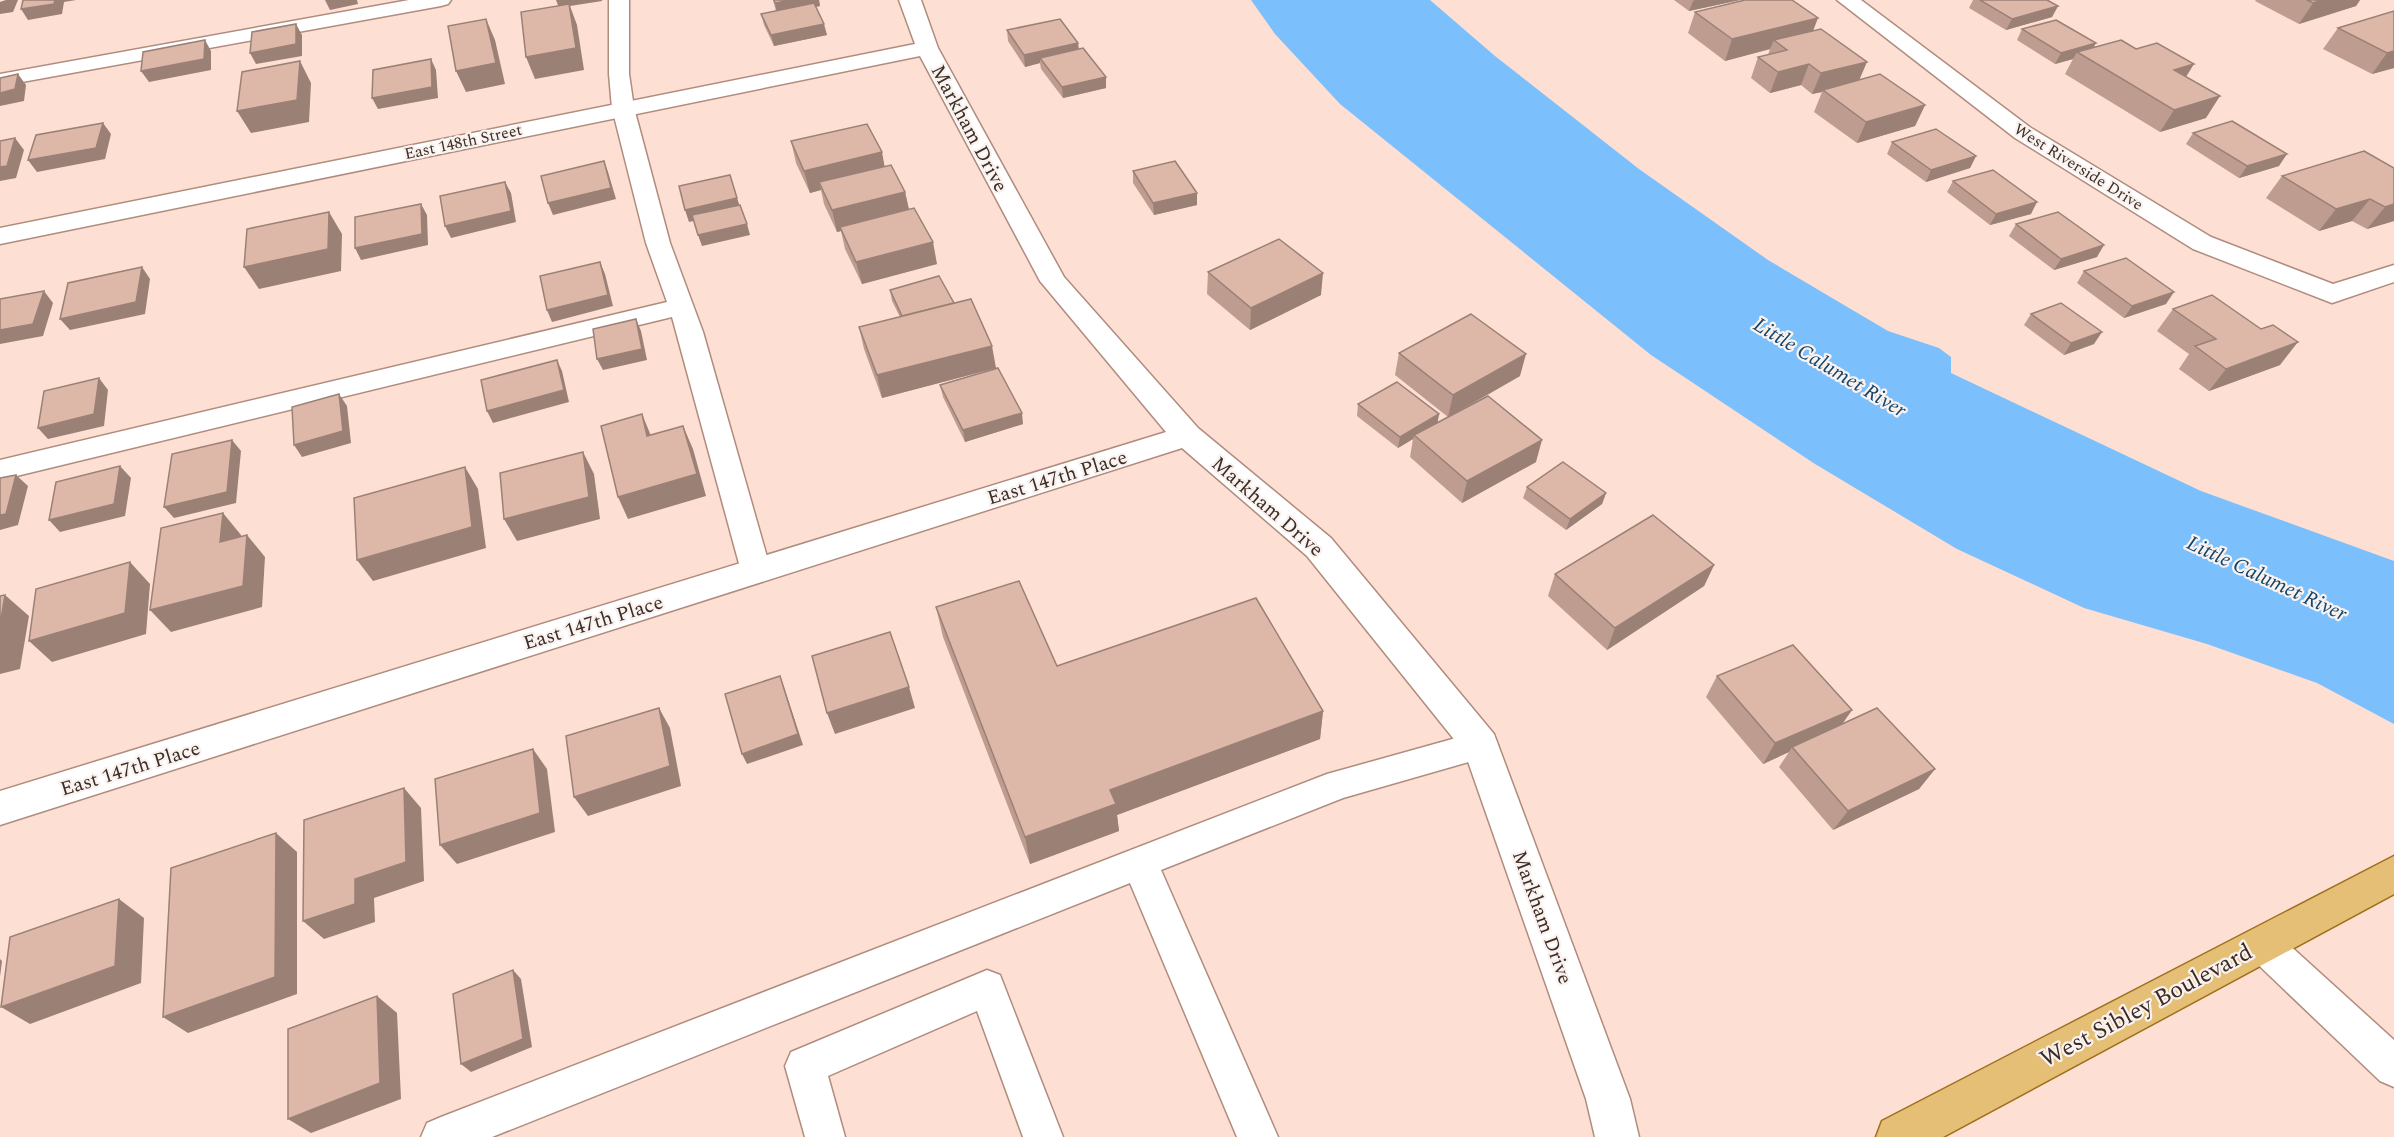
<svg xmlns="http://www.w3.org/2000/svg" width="2394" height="1137" font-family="Spectral,serif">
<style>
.water{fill:#7bc0fd}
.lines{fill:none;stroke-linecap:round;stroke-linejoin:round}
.lane-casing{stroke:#b08c7e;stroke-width:3}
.street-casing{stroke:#b08c7e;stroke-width:3}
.primary-casing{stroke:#9e701e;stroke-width:3}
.lane{fill:#fff;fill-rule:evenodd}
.street{fill:#fff;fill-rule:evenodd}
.primary{fill:#e5bf76;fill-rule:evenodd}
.wall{fill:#be9d90}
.shaded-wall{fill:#9b8076}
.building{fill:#ddb7a8;stroke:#9b8076;stroke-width:1.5}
.labels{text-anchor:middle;stroke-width:4.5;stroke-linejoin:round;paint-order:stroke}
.far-street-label{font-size:16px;fill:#3b2c26;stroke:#faf2ef}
.street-label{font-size:20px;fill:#3b2c26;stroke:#faf2ef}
.water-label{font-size:21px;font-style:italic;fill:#13466d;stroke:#faf2ef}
.near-street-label{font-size:24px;fill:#3b2c26;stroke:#faf2ef}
</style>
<rect width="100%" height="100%" fill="#fedfd3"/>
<!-- water -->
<polygon class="water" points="1251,0 1430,0 1495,56 1639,169 1768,260 1888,331 1939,348 1951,357 1951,373 2201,491 2394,561 2394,724 2317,683 2207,644 2084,608 1957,549 1815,464 1651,355 1340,104 1275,34"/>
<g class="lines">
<defs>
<g id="lane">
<polygon points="409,0 451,0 448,4 441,6 0,86 0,74"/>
<polygon points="609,0 629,0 629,74 634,108 670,243 703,332 771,571 767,579 756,583 745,579 741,571 672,317 0,480 0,460 667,302 646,243 612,108 609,74"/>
<polygon points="1481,731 1493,735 1498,745 1493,755 1343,798 1161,870 1278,1137 1237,1137 1130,883 492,1137 421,1137 427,1123 441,1117 1327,774"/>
<polygon points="2262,926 2275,932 2394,1040 2394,1087 2380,1081 2249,956 2243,944 2249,932"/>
<polygon points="987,970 1000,975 1063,1137 1023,1137 977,1011 828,1076 845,1137 805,1137 785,1066 791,1052"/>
</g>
<g id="street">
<polygon points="899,0 921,0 938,48 1064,277 1198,428 1331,538 1494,734 1630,1099 1639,1137 1595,1137 1586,1099 1465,753 1307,556 1182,448 0,825 0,791 1166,432 1040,281 920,56 0,244 0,228 915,44"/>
<polygon points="1837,0 1861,0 2031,128 2211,237 2333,284 2394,265 2394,282 2332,303 2193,249 2015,138"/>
</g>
<polygon id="primary" points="2394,856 2394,894 1943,1137 1876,1137 1882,1121"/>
</defs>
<!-- lane casing -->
<use href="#lane" class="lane-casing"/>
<!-- street casing -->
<use href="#street" class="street-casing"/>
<!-- primary casing -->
<use href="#primary" class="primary-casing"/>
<!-- lane -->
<use href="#lane" class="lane"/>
<!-- street -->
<use href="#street" class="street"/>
<!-- primary -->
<use href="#primary" class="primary"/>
</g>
<!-- wall -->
<g class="wall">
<polygon points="773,0 819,0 820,6 816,7 827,35 774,46 764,25 761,14 776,11"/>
<polygon points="1674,0 1740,0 1689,11"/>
<polygon points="1973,0 2047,0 2058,6 2052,17 2006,30 1969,8"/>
<polygon points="2256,0 2360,0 2356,6 2299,24 2255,1"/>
<polygon points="2394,11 2394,68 2372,74 2323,49 2338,28"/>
<polygon points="1695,12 1813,31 1859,80 1925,105 1915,126 1857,143 1814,112 1822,92 1812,94 1801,85 1770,93 1751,78 1758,57 1768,55 1770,49 1725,61 1688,33"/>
<polygon points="2022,29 2093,48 2186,77 2206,118 2160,132 2065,74 2073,59 2055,64 2017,40"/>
<polygon points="1007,30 1078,43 1079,49 1106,88 1063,98 1041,69 1040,63 1025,67 1008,41"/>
<polygon points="2193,133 2279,166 2239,178 2186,144"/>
<polygon points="791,141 885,166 905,192 909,210 937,264 862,284 845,249 841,231 837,232 824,204 821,190 810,193 796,163"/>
<polygon points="1892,142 1976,156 1970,168 1926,182 1887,154"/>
<polygon points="2394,168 2394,221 2367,229 2352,221 2319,231 2266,198 2282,176"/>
<polygon points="1133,171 1197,205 1154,215 1133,183"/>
<polygon points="1953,181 2031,214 1990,225 1947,192"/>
<polygon points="2016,224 2097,257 2054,270 2009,236"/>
<polygon points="2084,271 2166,304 2124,318 2077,283"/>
<polygon points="1208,272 1321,295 1250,330 1207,294"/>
<polygon points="890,290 954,304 996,368 882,398 864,349 859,327 900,317 892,301"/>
<polygon points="2173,309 2280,365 2209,391 2179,369 2189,354 2157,331"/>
<polygon points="2031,314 2094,344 2064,355 2024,325"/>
<polygon points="1399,353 1520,376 1458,412 1536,462 1462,503 1410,457 1413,439 1398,448 1357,416 1358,404 1439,414 1437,423 1448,417 1395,375"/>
<polygon points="940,385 1023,424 965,442 943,397"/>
<polygon points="1527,487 1606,493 1602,504 1566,530 1523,498"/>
<polygon points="1714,565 1704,586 1607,650 1548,596 1555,574"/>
<polygon points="936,607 1057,666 1323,711 1320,739 1117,815 1119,831 1030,864 943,637"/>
<polygon points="1717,676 1852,710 1842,724 1935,769 1919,789 1833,830 1779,767 1789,752 1763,764 1706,697"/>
</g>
<!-- shaded-wall -->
<g class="shaded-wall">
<polygon points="6,0 18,0 13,12 0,14 0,2"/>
<polygon points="55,0 76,0 64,2 62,14 28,20 21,9"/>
<polygon points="325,0 357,0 358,4 330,10"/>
<polygon points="556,0 602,0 602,1 570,6 577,25 584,70 535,79 526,57 559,8"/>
<polygon points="792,0 819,0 820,6 777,14 775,3"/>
<polygon points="1695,0 1740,0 1689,11 1693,1"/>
<polygon points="2321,0 2360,0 2356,6 2299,24 2313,3"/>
<polygon points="2058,6 2052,17 2006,30 2012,19"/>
<polygon points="1818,18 1810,39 1774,40 1770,49 1725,61 1732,39"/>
<polygon points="486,19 495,40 505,84 466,92 456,71"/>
<polygon points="296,24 302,35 302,56 256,64 250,53"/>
<polygon points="824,24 827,35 774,46 771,35"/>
<polygon points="205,40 211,51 211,70 149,82 141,71"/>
<polygon points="1078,43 1079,55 1040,58 1040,63 1025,67 1024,55"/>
<polygon points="2096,43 2090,54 2077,52 2073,59 2055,64 2061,53"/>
<polygon points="2394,51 2394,68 2372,74 2387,53"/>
<polygon points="431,59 436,70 438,98 378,109 372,98"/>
<polygon points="300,61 311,83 309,122 251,133 237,111"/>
<polygon points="1867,62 1858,83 1823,90 1822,92 1812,94 1821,73"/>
<polygon points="1809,64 1801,85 1770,93 1778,72"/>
<polygon points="2194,64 2181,85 2174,70"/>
<polygon points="18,74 26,85 24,101 0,106 0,93"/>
<polygon points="1106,77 1106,88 1063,98 1062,87"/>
<polygon points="2220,96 2206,118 2160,132 2174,110"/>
<polygon points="1925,105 1915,126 1857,143 1866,122"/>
<polygon points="103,123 111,134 105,159 37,172 28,160"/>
<polygon points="15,138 24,150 16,178 0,181 0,167"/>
<polygon points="882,152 886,174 819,182 821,190 810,193 804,171"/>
<polygon points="2287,154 2279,166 2239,178 2247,166"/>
<polygon points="1976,156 1970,168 1926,182 1931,170"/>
<polygon points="604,161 608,172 616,199 553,215 548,203"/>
<polygon points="505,182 511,193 516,222 451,238 445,226"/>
<polygon points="905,192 910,214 840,227 841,231 837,232 832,210"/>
<polygon points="1197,193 1197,205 1154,215 1153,203"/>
<polygon points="2394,195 2394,221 2367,229 2385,207"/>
<polygon points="737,198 741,210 689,222 685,210"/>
<polygon points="2370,199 2352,221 2319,231 2336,209"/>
<polygon points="2037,202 2031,214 1990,225 1996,214"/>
<polygon points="421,204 427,215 428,245 361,260 355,248"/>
<polygon points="329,212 342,234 341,271 259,289 244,267"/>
<polygon points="747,224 750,235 702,246 698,235"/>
<polygon points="933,242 937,264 862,284 856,262"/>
<polygon points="2104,245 2097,257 2054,270 2061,259"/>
<polygon points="600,262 605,274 613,306 552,322 547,310"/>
<polygon points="142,267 150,279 145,314 70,330 60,319"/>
<polygon points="1323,273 1321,295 1250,330 1251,308"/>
<polygon points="44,291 53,303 43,336 0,344 0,330"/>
<polygon points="2174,292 2166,304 2124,318 2132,306"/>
<polygon points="636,319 641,331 647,360 603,370 597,359"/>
<polygon points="2102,332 2094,344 2064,355 2071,343"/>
<polygon points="2298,342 2280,365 2209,391 2226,369"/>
<polygon points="992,346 996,368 882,398 877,375"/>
<polygon points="1526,354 1520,376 1448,417 1453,395"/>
<polygon points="557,360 562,371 569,402 493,423 487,411"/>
<polygon points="99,378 108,390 104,426 48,439 38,428"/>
<polygon points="339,394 347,406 351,443 302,457 294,445"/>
<polygon points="1022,413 1023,424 965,442 963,430"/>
<polygon points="642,414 651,436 647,436"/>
<polygon points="1439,414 1437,426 1414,435 1413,439 1398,448 1400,437"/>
<polygon points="683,426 693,449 706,496 628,519 618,497"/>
<polygon points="232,440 241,451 236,503 174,518 164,507"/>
<polygon points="1542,440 1536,462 1462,503 1467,481"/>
<polygon points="583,452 594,474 600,519 517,541 504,519"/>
<polygon points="120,466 131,478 125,516 60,532 49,520"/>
<polygon points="465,467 478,489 486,548 373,581 357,560"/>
<polygon points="16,475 28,486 18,525 0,530 0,515"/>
<polygon points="1606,493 1602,504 1566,530 1570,519"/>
<polygon points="223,513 241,535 239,564 220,542"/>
<polygon points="247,535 265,557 262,607 171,632 150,610"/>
<polygon points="130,562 150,584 146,634 52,662 29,641"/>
<polygon points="1714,565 1704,586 1607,650 1615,628"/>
<polygon points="5,595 29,616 20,669 0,674 0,625"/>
<polygon points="780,676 784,687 803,745 747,764 742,754"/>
<polygon points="909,687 915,708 835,734 827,713"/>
<polygon points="659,708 670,728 681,786 588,816 574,797"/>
<polygon points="1852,710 1838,730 1792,747 1789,752 1763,764 1775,743"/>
<polygon points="1323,711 1320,739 1117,815 1119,831 1030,864 1025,837 1110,790"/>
<polygon points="533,749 547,769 555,832 457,864 440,845"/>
<polygon points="1935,769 1919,789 1833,830 1848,811"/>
<polygon points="404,788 421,808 424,881 374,898 375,922 324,939 303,921 355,879"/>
<polygon points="276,833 297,852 297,994 188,1033 163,1017"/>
<polygon points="119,899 144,918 141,983 30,1024 1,1007"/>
<polygon points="0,959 2,961 0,977"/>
<polygon points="513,970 521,979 532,1047 471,1072 461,1064"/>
<polygon points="377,996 397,1013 401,1099 311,1133 288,1119"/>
</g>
<!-- building -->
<g class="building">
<polygon points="23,0 55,0 54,4 21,9"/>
<polygon points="774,0 792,0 775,3"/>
<polygon points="1745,0 1792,0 1818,18 1732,39 1695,12"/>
<polygon points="1980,0 2047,0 2058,6 2012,19"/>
<polygon points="2307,0 2321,0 2313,3"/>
<polygon points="814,3 824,24 771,35 761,14"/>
<polygon points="569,4 576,48 526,57 521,12"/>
<polygon points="2394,11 2394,51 2387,53 2338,28"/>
<polygon points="486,19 496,63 456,71 448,26"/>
<polygon points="1060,19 1078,43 1024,55 1007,30"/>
<polygon points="2056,20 2096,43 2061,53 2022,29"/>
<polygon points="296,24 296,44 250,53 252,32"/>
<polygon points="1821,29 1867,62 1821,73 1809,64 1778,72 1758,57 1787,50 1774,40"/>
<polygon points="205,40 204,59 141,71 143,52"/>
<polygon points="2121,40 2136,49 2157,43 2194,64 2174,70 2220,96 2174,110 2077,52"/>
<polygon points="1083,48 1106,77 1062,87 1040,58"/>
<polygon points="431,59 432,87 372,98 373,70"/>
<polygon points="300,61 297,100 237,111 242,72"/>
<polygon points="18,74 15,89 0,93 0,78"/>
<polygon points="1880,74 1925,105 1866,122 1823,90"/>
<polygon points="2232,121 2287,154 2247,166 2193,133"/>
<polygon points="103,123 96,148 28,160 36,135"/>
<polygon points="867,124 882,152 804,171 791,141"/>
<polygon points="1936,129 1976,156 1931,170 1892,142"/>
<polygon points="15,138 7,166 0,167 0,141"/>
<polygon points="2364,151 2394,168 2394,204 2385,207 2370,199 2336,209 2282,176"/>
<polygon points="604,161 611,188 548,203 541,176"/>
<polygon points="1175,161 1197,193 1153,203 1133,171"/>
<polygon points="891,165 905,192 832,210 819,182"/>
<polygon points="1993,170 2037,202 1996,214 1953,181"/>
<polygon points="730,175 737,198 685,210 679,186"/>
<polygon points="505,182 511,211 445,226 440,196"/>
<polygon points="421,204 422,234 355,248 355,217"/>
<polygon points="740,205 747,224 698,235 692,215"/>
<polygon points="914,208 933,242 856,262 840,227"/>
<polygon points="329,212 328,249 244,267 247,229"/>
<polygon points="2058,212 2104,245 2061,259 2016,224"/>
<polygon points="1279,239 1323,273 1251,308 1208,272"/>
<polygon points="2126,258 2174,292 2132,306 2084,271"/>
<polygon points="600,262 608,295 547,310 540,276"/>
<polygon points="142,267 136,302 60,319 68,283"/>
<polygon points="939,276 954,303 902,316 890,290"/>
<polygon points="44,291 33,324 0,330 0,299"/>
<polygon points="2212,295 2261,329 2273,325 2298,342 2226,369 2195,346 2216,339 2173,309"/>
<polygon points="971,299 992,346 877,375 859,327"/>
<polygon points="2061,303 2102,332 2071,343 2031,314"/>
<polygon points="1471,314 1526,354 1453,395 1399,353"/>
<polygon points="636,319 642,349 597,359 593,329"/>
<polygon points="557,360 564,390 487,411 481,380"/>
<polygon points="998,368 1022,413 963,430 940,385"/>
<polygon points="99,378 94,414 38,428 44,391"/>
<polygon points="1397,382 1439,414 1400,437 1358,404"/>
<polygon points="339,394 343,431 294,445 292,407"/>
<polygon points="1488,396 1542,440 1467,481 1414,435"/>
<polygon points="642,414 647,436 683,426 697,474 618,497 601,426"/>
<polygon points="232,440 227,492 164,507 172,454"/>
<polygon points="583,452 589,497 504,519 500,473"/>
<polygon points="1563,462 1606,493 1570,519 1527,487"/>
<polygon points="120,466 114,504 49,520 56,482"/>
<polygon points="465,467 472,527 357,560 354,498"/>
<polygon points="16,475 6,514 0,515 0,478"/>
<polygon points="223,513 220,542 247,535 243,586 150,610 161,528"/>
<polygon points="1653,515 1714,565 1615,628 1555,574"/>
<polygon points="130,562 125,613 29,641 36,589"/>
<polygon points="1019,581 1057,666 1256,598 1323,711 1110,790 1116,804 1025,837 936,607"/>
<polygon points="5,595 0,625 0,596"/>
<polygon points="890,632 909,687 827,713 812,656"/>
<polygon points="1793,645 1852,710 1775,743 1717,676"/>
<polygon points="780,676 798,734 742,754 725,694"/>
<polygon points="659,708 670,766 574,797 566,736"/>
<polygon points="1877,708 1935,769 1848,811 1792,747"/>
<polygon points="533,749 540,813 440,845 435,779"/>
<polygon points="404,788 406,862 355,879 355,904 303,921 304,820"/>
<polygon points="276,833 275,977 163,1017 171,868"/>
<polygon points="119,899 115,966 1,1007 10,937"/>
<polygon points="513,970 523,1039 461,1064 453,994"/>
<polygon points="377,996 380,1083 288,1119 288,1029"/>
</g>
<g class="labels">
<!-- far-street labels -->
<g class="far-street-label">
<text transform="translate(463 141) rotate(-12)" y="6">East 148th Street</text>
<text transform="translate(2079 166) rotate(32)" y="6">West Riverside Drive</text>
</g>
<!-- street labels -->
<g class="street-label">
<text transform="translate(970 128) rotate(62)" y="7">Markham Drive</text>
<text transform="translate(1057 477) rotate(-17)" y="7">East 147th Place</text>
<text transform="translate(1268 506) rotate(41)" y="7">Markham Drive</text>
<text transform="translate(593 622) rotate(-17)" y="7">East 147th Place</text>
<text transform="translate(130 768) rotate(-17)" y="7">East 147th Place</text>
<text transform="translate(1543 917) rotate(70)" y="7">Markham Drive</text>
</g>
<!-- water labels -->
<g class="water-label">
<text transform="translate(1830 367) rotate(31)" y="7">Little Calumet River</text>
<text transform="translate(2267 578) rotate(25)" y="7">Little Calumet River</text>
</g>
<!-- near-street labels -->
<g class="near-street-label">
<text transform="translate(2146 1005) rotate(-28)" y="8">West Sibley Boulevard</text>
</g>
</g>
</svg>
